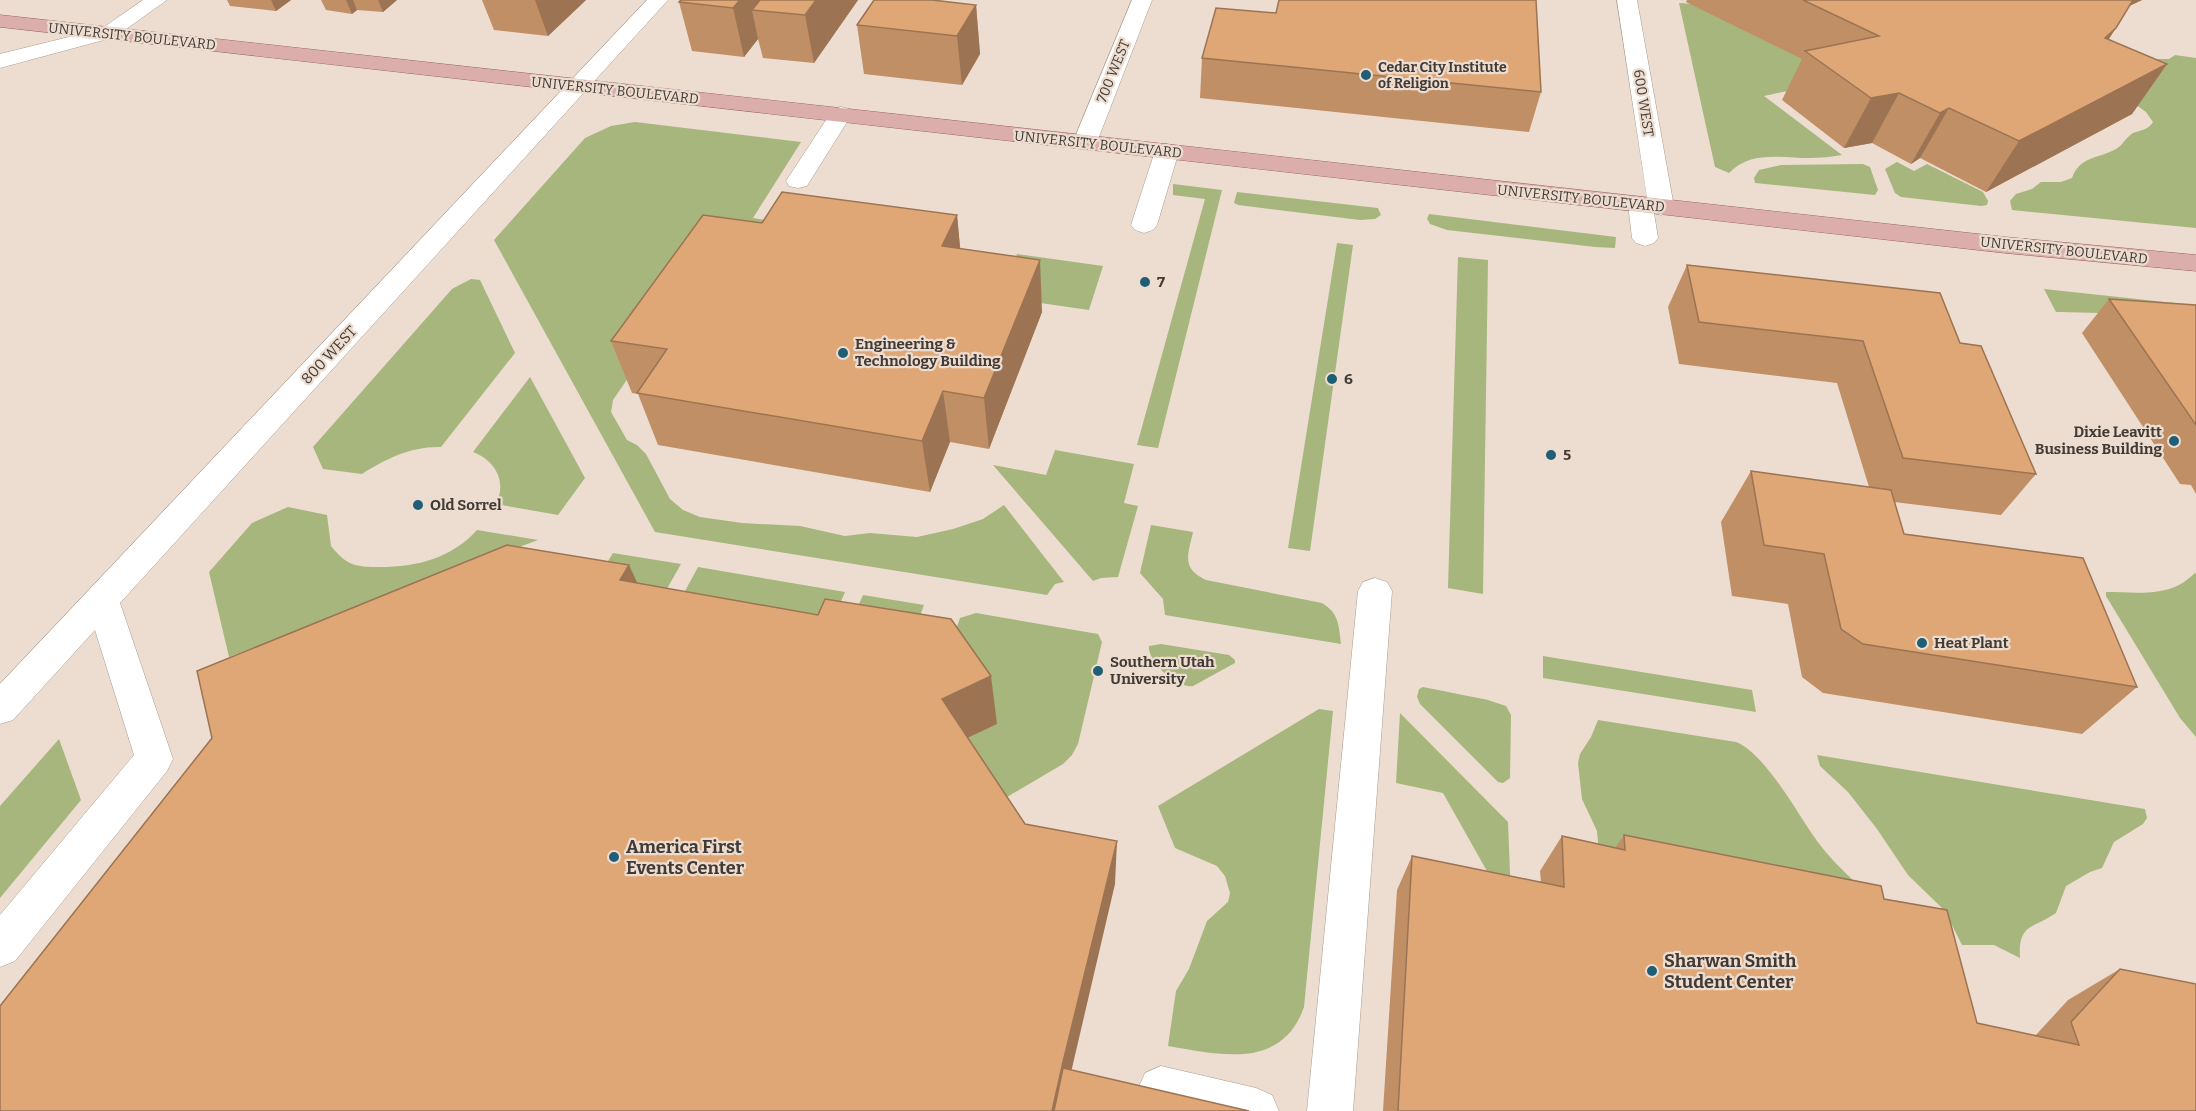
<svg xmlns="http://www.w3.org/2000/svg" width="2196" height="1111" font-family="Bitter,serif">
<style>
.green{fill:#a6b67d}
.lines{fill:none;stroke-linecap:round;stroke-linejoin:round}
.minor-casing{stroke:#ab9b8f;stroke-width:1}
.major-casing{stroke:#96625e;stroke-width:1}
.minor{fill:#fff;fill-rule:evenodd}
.major{fill:#dbaeac;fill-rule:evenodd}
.wall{fill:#c08f65}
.shaded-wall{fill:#9c7453}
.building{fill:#dfa676;stroke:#9c7453;stroke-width:1.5}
.poi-dot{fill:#205e75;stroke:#edddd0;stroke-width:2}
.labels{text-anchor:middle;stroke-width:4.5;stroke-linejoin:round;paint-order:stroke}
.far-street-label{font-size:14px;fill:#413a35;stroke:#edddd0}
.far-poi-label{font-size:14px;font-weight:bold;fill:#413a35;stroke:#edddd0;text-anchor:start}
.poi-label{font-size:15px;font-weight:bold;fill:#413a35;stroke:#edddd0;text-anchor:start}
.street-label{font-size:15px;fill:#413a35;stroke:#edddd0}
.near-poi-label{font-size:18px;font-weight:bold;fill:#413a35;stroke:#edddd0;text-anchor:start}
</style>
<rect width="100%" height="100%" fill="#edddd0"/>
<!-- green -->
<g class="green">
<path d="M 1679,3 L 1693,4 L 1844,79 L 1764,96 L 1842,155 C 1831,157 1820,158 1809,158 C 1781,158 1751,150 1729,173 L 1715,167 Z"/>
<path d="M 2175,55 L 2196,58 L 2196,228 L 2012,210 L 2010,201 L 2016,194 L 2032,189 L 2041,182 L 2061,182 L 2072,178 C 2080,156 2098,159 2116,149 C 2123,145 2126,137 2133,133 C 2141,130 2148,130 2153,122 L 2146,112 L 2132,102 L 2156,59 L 2169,59 Z"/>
<polygon points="635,122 801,142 753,218 791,224 709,260 613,400 611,412 627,440 637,445 646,454 670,499 683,510 700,517 742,523 800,526 845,536 870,533 917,537 953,529 983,519 1004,505 1064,582 1055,584 1047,595 655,532 494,240 585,138 611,126"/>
<polygon points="1897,162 1914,171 1927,164 1983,192 1988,201 1987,205 1981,206 1901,197 1895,193 1885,169"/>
<polygon points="1863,164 1870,167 1878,190 1875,195 1755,183 1754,178 1759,170 1781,165"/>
<polygon points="1173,184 1222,190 1158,448 1137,445 1205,199 1173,195"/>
<polygon points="1237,192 1378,208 1381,215 1375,219 1360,220 1238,205 1234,203"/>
<polygon points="1429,214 1616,237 1615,248 1595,247 1447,230 1430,224 1427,219"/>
<polygon points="1337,243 1353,245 1310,551 1288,548"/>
<polygon points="1017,254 1103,266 1089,310 999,297"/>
<polygon points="1458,257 1488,260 1483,594 1448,588"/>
<path d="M 471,279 L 480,280 L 515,353 L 441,447 C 412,446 385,459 362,474 L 323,469 L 313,447 L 452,289 Z"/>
<polygon points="2044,289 2193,305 2100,313 2060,312 2056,312"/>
<path d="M 530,377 L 585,478 L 558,515 L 496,504 C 507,482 496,461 473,452 Z"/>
<polygon points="1055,450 1134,464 1124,503 1138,506 1118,577 1101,578 1093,581 993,465 1046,475"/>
<path d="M 288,507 L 327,515 L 331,546 C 336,552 341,558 348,562 C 357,567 370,567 380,567 C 417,567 452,558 477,530 L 538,540 L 229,657 L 209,572 L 252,523 Z"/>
<path d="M 1151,525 L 1193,532 C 1188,555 1181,568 1206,580 L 1322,603 C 1339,613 1339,626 1341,644 L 1165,615 L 1163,599 L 1140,573 Z"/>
<polygon points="613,553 681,564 652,615 582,603"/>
<polygon points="698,567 845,592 822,644 671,617"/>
<path d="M 2195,573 L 2196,574 L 2196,737 L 2180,718 L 2106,596 L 2106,592 C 2130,592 2157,596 2179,585 C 2185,582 2190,577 2195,573 Z"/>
<polygon points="863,595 924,605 904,659 839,649"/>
<polygon points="976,613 1098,634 1102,642 1078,744 1072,755 1063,764 990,807 943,666 960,618"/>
<path d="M 1161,644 L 1229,655 L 1235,660 L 1235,663 L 1193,686 C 1177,689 1147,661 1149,646 Z"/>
<polygon points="1543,656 1752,690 1756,712 1543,678"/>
<polygon points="1423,687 1488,700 1506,706 1511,715 1510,778 1503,783 1498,782 1420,704 1417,697 1419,689"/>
<path d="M 1319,709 L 1333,711 L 1304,1007 C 1282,1070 1220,1055 1168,1046 L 1176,991 L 1189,969 L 1207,921 L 1228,902 L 1230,893 L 1225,876 L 1217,866 L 1175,848 L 1158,806 Z"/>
<polygon points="1400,713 1508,822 1511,898 1492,880 1443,793 1396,783"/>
<path d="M 1598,720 L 1736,742 C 1766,754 1798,815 1817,841 C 1830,859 1847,874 1862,889 L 1599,855 L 1597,831 L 1582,799 L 1578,763 L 1580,754 L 1591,737 Z"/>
<polygon points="59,739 81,800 0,898 0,806"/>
<path d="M 1817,755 L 2145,809 L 2147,818 L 2143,824 L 2114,842 L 2102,868 L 2090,872 L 2066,886 L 2056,913 C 2033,929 2018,923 2020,958 L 1994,945 L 1962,945 L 1945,911 L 1908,875 L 1877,829 L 1848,792 L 1820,766 Z"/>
</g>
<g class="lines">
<defs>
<g id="minor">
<polygon points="143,0 167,0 115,37 0,68 0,54 101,29"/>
<polygon points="647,0 668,0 120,603 173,759 167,771 15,961 0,967 0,915 134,755 95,630 13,720 0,724 0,684"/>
<polygon points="1132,0 1152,0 1097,142 1093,147 1085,149 1077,147 1073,142"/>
<polygon points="1617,0 1637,0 1674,207 1670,212 1661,215 1654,213 1658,238 1654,243 1645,246 1636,243 1632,238 1628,204 1631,199 1640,197 1647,198"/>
<polygon points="841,107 849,109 852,114 810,181 807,186 798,188 789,186 786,181 830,114 833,109"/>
<polygon points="1167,144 1175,146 1179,151 1157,225 1153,230 1144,233 1135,230 1131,225 1155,151 1159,146"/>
<polygon points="1375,578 1387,582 1392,591 1353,1111 1307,1111 1358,591 1363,582"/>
<polygon points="1161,1066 1256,1088 1272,1095 1279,1111 1160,1111 1145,1105 1138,1089 1145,1073"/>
</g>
<polygon id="major" points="0,15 2005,237 2196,255 2196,271 2005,253 0,27"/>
</defs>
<!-- minor casing -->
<use href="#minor" class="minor-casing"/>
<!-- major casing -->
<use href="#major" class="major-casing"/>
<!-- minor -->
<use href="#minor" class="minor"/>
<!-- major -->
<use href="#major" class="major"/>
</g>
<!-- wall -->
<g class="wall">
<polygon points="227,0 291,0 276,11 230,6"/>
<polygon points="321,0 397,0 383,12 357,10 352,14 326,10"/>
<polygon points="482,0 586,0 548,36 494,30"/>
<polygon points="858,0 814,63 763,58 758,39 744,57 692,51 679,2"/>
<polygon points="1687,0 2142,0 2129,6 2108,40 2167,64 2132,114 1986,192 1920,158 1911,164 1872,143 1844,148 1782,100 1802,59 1686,2"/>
<polygon points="976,5 980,54 962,85 864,74 857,25"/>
<polygon points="1202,58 1541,92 1529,132 1200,98"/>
<polygon points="957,215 960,249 1042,312 989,449 950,442 930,492 658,445 638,394 632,393 611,341 762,223"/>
<polygon points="1687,265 1960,343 2036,474 2001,515 1894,502 1904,534 2137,687 2082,734 1823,693 1802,677 1788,604 1732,596 1721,522 1751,471 1869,487 1837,383 1679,364 1668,307"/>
<polygon points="2109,299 2196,305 2196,494 2191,485 2180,484 2082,333"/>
<polygon points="1624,835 1884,899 1977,1023 2035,1036 2068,1000 2120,969 2196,1111 1383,1111 1397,890 1412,856 1541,882 1540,871 1562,836 1615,848"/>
</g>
<!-- shaded-wall -->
<g class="shaded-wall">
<polygon points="271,0 291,0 276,11"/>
<polygon points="346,0 353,0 357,10 352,14"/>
<polygon points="378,0 397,0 383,12"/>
<polygon points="535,0 586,0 548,36"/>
<polygon points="740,0 788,0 752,10 758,39 744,57 733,8"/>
<polygon points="816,0 858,0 814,63 805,15"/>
<polygon points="2116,0 2142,0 2104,18"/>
<polygon points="976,5 980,54 962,85 957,36"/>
<polygon points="2116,28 2084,77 2105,38"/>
<polygon points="2167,64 2132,114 1986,192 2019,141"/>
<polygon points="1899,93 1872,143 1844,148 1871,98"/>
<polygon points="1949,108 1920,158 1911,164 1940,113"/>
<polygon points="957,215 962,267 942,246"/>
<polygon points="1040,260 1042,312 989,449 984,398"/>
<polygon points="943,391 950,442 930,492 922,441"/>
<polygon points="629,565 652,615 620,580"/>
<polygon points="991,676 997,724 950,746 942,699"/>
<polygon points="1117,841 1115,884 1062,1111 1052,1111 1063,1062"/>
</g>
<!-- building -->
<g class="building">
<polygon points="681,0 740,0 733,8 679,2"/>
<polygon points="760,0 816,0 805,15 752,10"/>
<polygon points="874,0 932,0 976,5 957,36 857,25"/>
<polygon points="1279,0 1536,0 1541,92 1202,58 1216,8 1276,13"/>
<polygon points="1803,0 2133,0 2116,28 2105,38 2167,64 2019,141 1949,108 1940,113 1899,93 1871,98 1805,51 1879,36"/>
<polygon points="782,192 957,215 942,246 1040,260 984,398 943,391 922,441 637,393 667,349 611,341 703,215 762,223"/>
<polygon points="1687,265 1940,293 1960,343 1981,346 2036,474 1903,458 1863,341 1699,322"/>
<polygon points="2109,299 2196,305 2196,425"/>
<polygon points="1751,471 1891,490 1904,534 2083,558 2137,687 1863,644 1841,629 1824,554 1764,545"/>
<polygon points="507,545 629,565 620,580 818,615 825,599 951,619 991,676 942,699 1025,824 1117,841 1063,1062 1052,1111 0,1111 0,1006 212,738 197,671"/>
<polygon points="1624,835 1881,886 1884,899 1947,910 1977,1023 2079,1045 2071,1022 2120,969 2196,984 2196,1111 1398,1111 1412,856 1564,887 1562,836 1625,850"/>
<polygon points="1063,1068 1249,1111 1054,1111"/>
</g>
<!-- markers -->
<g class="poi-dot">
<circle cx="1366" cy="75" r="6"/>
<circle cx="1145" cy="282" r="6"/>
<circle cx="843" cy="353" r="6"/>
<circle cx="1332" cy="379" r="6"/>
<circle cx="2174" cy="441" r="6"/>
<circle cx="1551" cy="455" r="6"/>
<circle cx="418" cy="505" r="6"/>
<circle cx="1922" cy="643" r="6"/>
<circle cx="1098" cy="671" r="6"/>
<circle cx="614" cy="857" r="6"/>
<circle cx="1652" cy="971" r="6"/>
</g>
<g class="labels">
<!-- far-street labels -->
<g class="far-street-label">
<text transform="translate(132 36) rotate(6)" y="5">UNIVERSITY BOULEVARD</text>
<text transform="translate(1113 71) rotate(-68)" y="5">700 WEST</text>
<text transform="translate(615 90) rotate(6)" y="5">UNIVERSITY BOULEVARD</text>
<text transform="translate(1644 103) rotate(81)" y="5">600 WEST</text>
<text transform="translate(1098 144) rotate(6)" y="5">UNIVERSITY BOULEVARD</text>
<text transform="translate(1581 198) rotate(6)" y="5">UNIVERSITY BOULEVARD</text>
<text transform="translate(2064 250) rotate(6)" y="5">UNIVERSITY BOULEVARD</text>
</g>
<!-- far-poi labels -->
<g class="far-poi-label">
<text x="1378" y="72">Cedar City Institute<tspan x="1378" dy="16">of Religion</tspan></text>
</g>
<!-- poi labels -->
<g class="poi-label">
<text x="1157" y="287">7</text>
<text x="855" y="349">Engineering &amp;<tspan x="855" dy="17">Technology Building</tspan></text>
<text x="1344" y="384">6</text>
<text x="2162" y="437" text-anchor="end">Dixie Leavitt<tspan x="2162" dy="17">Business Building</tspan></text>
<text x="1563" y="460">5</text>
<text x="430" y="510">Old Sorrel</text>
<text x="1934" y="648">Heat Plant</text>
<text x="1110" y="667">Southern Utah<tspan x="1110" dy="17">University</tspan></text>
</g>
<!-- street labels -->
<g class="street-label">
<text transform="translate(329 355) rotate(-47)" y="5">800 WEST</text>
</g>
<!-- near-poi labels -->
<g class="near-poi-label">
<text x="626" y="853">America First<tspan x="626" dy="21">Events Center</tspan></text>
<text x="1664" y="967">Sharwan Smith<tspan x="1664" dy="21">Student Center</tspan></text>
</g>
</g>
</svg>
